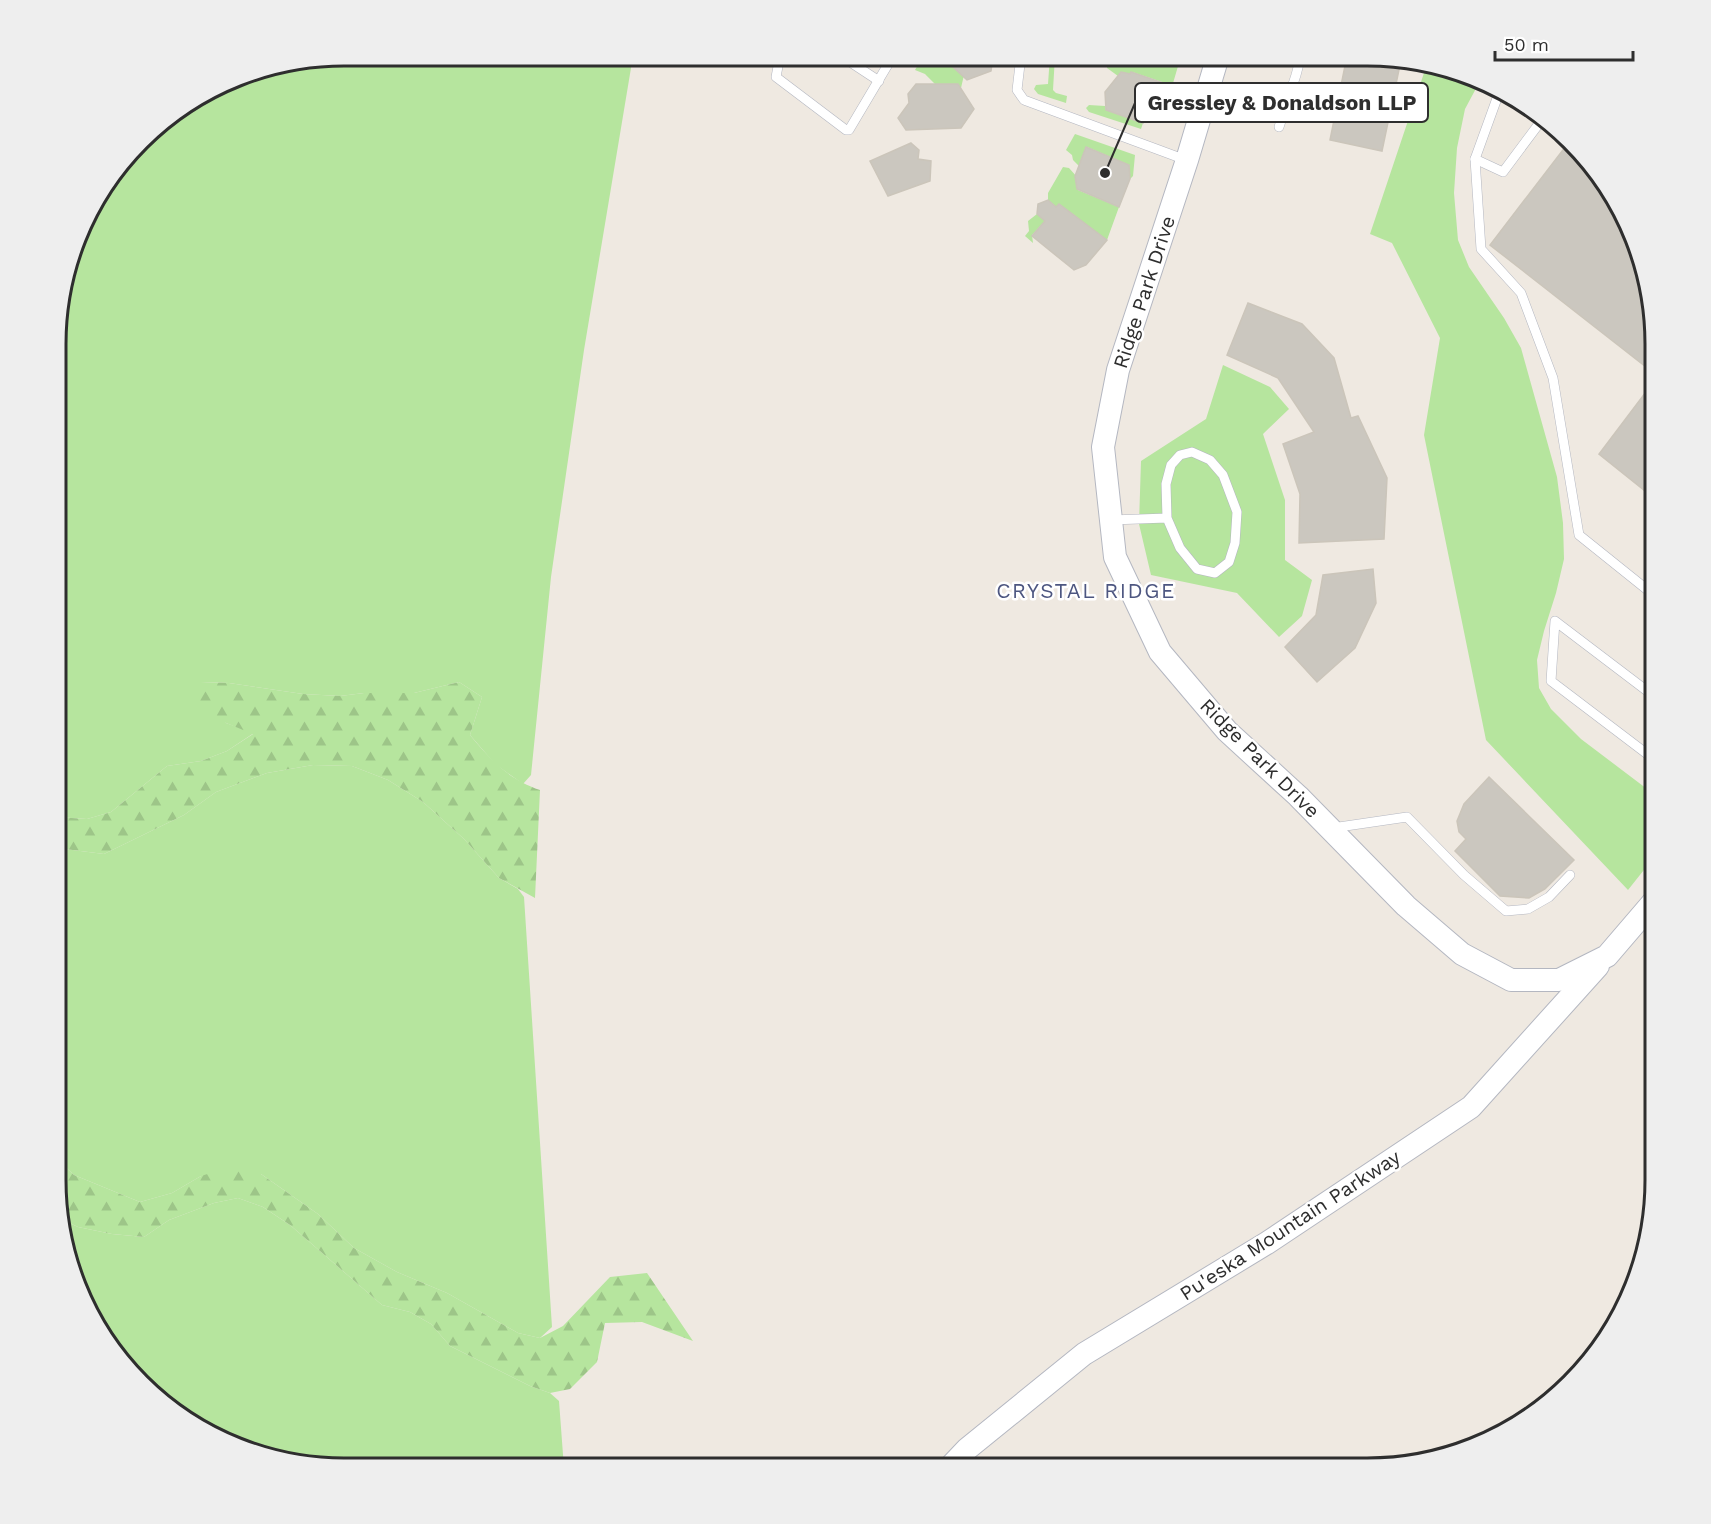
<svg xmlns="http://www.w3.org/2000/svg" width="1711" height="1524" font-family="'Work Sans',sans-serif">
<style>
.green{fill:#b6e59e}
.forest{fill:url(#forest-firs)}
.building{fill:#cbc7bf;stroke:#cbc5ba;stroke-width:1.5}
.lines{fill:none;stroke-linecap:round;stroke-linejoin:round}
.service-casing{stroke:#b4b7c1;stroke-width:10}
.tertiary-casing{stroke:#b4b7c1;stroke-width:24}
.service{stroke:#fff;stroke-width:9}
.tertiary{stroke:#fff;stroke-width:22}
.labels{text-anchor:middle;stroke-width:5;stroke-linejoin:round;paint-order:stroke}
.street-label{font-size:20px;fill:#2e2e2e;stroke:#fff}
.neighbourhood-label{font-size:21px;letter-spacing:1.5px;fill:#4d5680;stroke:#fff}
.rim{fill:none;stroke:#2e2e2e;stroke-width:3}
.leader{fill:none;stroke:#2e2e2e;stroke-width:2}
.callout-dot{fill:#2e2e2e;stroke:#fff;stroke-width:2}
.callout{fill:#fff;stroke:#2e2e2e;stroke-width:2}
.callout-label{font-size:21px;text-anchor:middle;font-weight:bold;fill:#2e2e2e}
</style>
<defs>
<pattern id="forest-firs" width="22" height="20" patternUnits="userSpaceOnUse" patternTransform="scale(1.5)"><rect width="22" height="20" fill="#b6e59e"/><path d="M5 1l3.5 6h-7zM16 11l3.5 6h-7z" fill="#9dc588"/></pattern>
</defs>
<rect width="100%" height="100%" fill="#efe9e1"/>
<!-- green -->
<g class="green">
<polygon points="344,56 633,56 584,350 551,577 531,775 523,784 495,764 470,735 482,697 459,682 414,693 364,693 340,696 303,694 229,683 201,682 226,723 254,733 227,751 201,761 167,766 111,812 87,819 57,817 58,306 94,200 154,127 251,71 275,72 291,64"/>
<polygon points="923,56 950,56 950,64 964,75 961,88 958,84 935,84 925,74 915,70"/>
<polygon points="1050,56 1055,56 1053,90 1056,93 1067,96 1066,103 1038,94 1034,89 1036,85 1048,84"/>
<polygon points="1107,56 1181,56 1171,90 1159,92 1162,82 1132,72 1130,74 1121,72 1118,76 1107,68"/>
<polygon points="1426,67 1480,81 1465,109 1457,148 1454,193 1458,240 1469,267 1504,318 1521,348 1557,477 1563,523 1564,559 1556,593 1544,631 1537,660 1539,688 1551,709 1581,739 1655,795 1655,856 1628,890 1486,740 1424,435 1440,338 1392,243 1370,234"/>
<polygon points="1089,105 1105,106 1106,110 1143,123 1141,129 1089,112 1086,108"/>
<polygon points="1075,134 1135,155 1133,176 1130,179 1129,165 1087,147 1079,166 1073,160 1072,155 1066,150"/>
<polygon points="1063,167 1069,168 1077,177 1076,179 1078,190 1119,207 1107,240 1059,204 1056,207 1048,200 1048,193"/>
<polygon points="1037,214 1045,221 1032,235 1033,243 1025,236 1029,231 1028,221"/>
<polygon points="1223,365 1270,387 1289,409 1263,434 1285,500 1285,560 1312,580 1302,616 1279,637 1237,593 1151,575 1139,524 1141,461 1206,419"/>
<polygon points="313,765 352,766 388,780 423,802 464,839 499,878 518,889 524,897 552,1327 540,1338 518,1333 447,1293 397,1272 354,1248 318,1214 261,1174 201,1176 172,1193 140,1202 74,1175 56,1158 57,848 104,854 184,815 216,792 267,773"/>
<polygon points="238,1198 263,1207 290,1225 382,1305 410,1312 431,1324 450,1346 530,1386 550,1393 559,1401 564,1468 344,1468 217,1439 127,1370 77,1290 61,1219 78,1227 112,1234 144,1237 169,1220 214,1203"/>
</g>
<!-- forest -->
<g class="forest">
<path d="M 201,682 L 229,683 L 303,694 L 340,696 L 364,693 L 414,693 L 459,682 L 482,697 L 470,735 C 491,760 508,779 540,790 L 535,898 L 499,878 L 464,839 L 423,802 L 388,780 L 352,766 L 313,765 L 267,773 L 216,792 L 184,815 L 104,854 L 57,848 L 57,817 L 87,819 L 111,812 L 167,766 L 201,761 L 227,751 L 253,734 L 226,723 L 199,703 L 190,689 Z"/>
<polygon points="56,1158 74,1175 140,1202 172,1193 201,1176 230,1167 261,1174 318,1214 354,1248 397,1272 447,1293 518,1333 540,1338 563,1326 610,1277 647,1273 693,1341 642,1322 605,1323 597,1362 570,1389 550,1393 530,1386 450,1346 431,1324 410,1312 382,1305 290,1225 263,1207 238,1198 214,1203 169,1220 144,1237 112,1234 78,1227 61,1219 56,1198"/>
</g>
<!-- building -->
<g class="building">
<polygon points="941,56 993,56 991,71 967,80"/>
<polygon points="1347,56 1386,56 1401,60 1382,151 1330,140"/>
<polygon points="1121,72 1130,74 1131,72 1163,83 1152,112 1143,123 1106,110 1105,92"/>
<polygon points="916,84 958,84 974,109 961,128 906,130 898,118 909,103 908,94"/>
<polygon points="1569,142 1584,154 1633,234 1655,325 1655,374 1490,245"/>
<polygon points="911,143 919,150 918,159 931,161 930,181 888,196 870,161"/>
<polygon points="1086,147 1129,165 1130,179 1119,207 1077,189 1075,176"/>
<polygon points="1048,200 1056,207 1059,204 1107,240 1086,265 1074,270 1032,236 1045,221 1037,214 1038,204"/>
<polygon points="1248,303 1302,324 1334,358 1351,418 1358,416 1387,478 1384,539 1299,543 1300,494 1283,444 1314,432 1278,378 1227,355"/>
<polygon points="1655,380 1655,499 1599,454"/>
<polygon points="1373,569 1376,603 1355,648 1317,682 1285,647 1316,615 1323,575"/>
<polygon points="1489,777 1574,860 1545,889 1529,898 1500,896 1455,851 1466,839 1459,832 1457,821 1464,804"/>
</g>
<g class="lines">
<defs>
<g id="service">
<polyline points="780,56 776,77 846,130 849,130 893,56"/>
<polyline points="841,56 879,81"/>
<polyline points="1021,56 1017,90 1024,100 1186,160"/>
<polyline points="1500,90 1475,159 1503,172 1541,121"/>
<polyline points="1279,127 1296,75 1301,56"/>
<polyline points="1475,159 1481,249 1521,293 1553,378 1579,535 1655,596"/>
<polyline points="1111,520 1167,518 1180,548 1197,569 1215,573 1229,562 1235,543 1237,512 1223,475 1210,460 1192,452 1180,455 1171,465 1166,484 1167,518"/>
<polyline points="1655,697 1555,621 1551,681 1655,760"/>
<polyline points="1332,828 1407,817 1464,875 1506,911 1528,909 1549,897 1570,875"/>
</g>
<g id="tertiary">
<polyline points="1218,56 1187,160 1118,370 1103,447 1115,557 1160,652 1227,731 1298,796 1406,906 1462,954 1511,980 1559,980 1607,956 1655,900"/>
<polyline points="949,1468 967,1449 1084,1354 1267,1243 1471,1107 1598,966"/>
</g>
</defs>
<!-- service casing -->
<use href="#service" class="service-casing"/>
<!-- tertiary casing -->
<use href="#tertiary" class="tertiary-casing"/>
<!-- service -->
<use href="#service" class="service"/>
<!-- tertiary -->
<use href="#tertiary" class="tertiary"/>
</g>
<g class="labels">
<!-- street labels -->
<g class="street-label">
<text transform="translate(1144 292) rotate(-72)" y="7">Ridge Park Drive</text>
<text transform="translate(1260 758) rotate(45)" y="7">Ridge Park Drive</text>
<text transform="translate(1290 1225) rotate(-33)" y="7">Pu'eska Mountain Parkway</text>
</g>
<!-- neighbourhood labels -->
<g class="neighbourhood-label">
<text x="1086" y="598">CRYSTAL RIDGE</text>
</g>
</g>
<!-- crop -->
<path d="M0 0H1711V1524H0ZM344 66H1367A278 278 0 0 1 1645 344V1180A278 278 0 0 1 1367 1458H344A278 278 0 0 1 66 1180V344A278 278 0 0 1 344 66Z" fill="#eee" fill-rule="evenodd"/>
<path class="rim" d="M344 66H1367A278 278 0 0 1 1645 344V1180A278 278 0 0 1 1367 1458H344A278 278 0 0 1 66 1180V344A278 278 0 0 1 344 66Z"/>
<!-- callouts -->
<path class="leader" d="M1105 173L1135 103"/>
<circle class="callout-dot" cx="1105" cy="173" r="6"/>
<rect class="callout" x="1135" y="83" width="293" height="39" rx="6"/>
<g class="callout-label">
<text x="1282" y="110">Gressley &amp; Donaldson LLP</text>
</g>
<!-- scale -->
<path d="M1495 51v9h138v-9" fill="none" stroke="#2e2e2e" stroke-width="3"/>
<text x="1504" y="51" font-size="18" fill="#2e2e2e" stroke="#ffffff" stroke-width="4.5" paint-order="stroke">50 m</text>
</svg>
